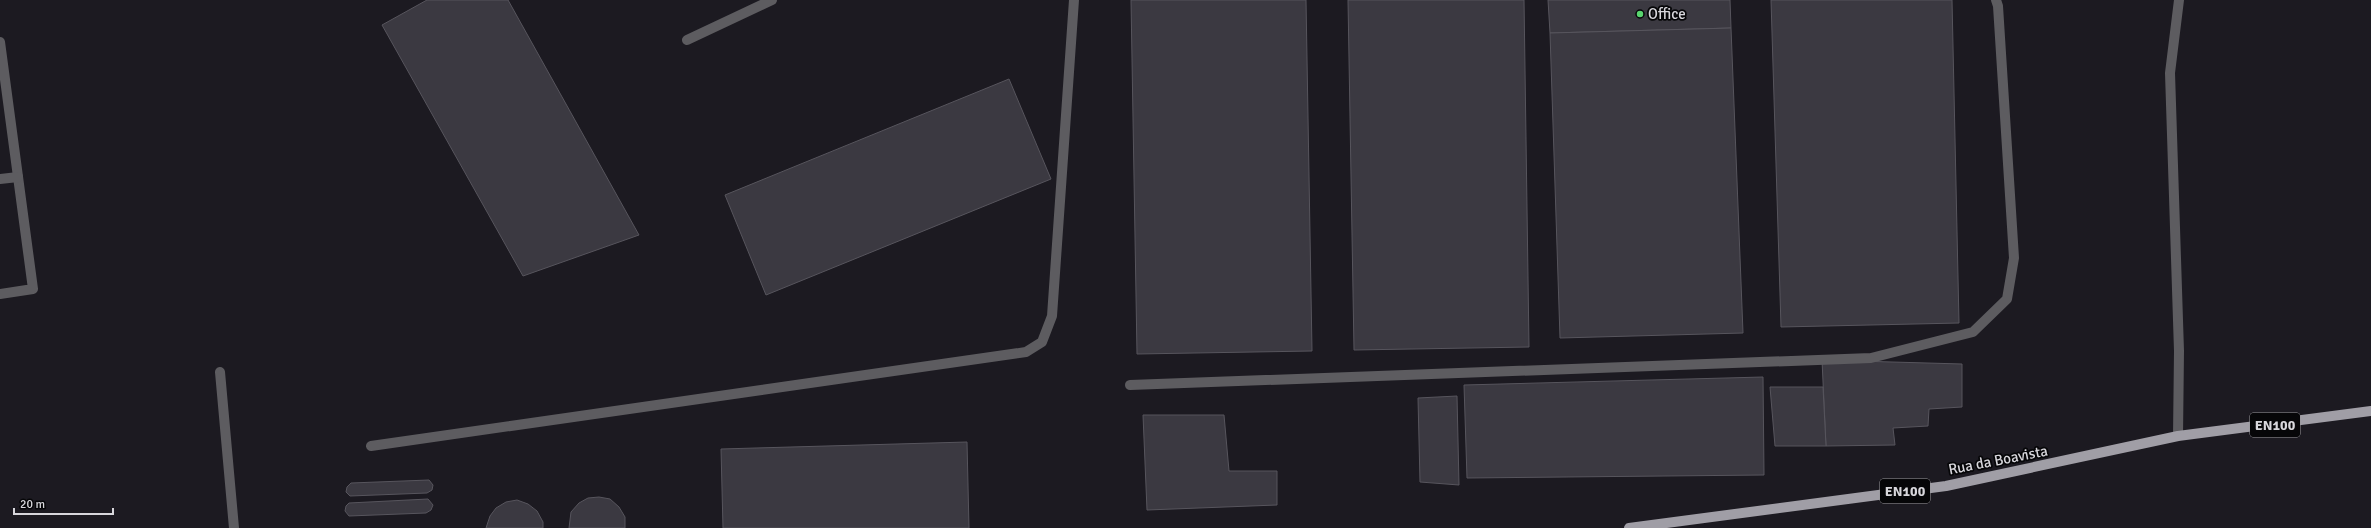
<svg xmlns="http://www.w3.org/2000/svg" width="2371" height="528" font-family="Signika,sans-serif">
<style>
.building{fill:#3b3941;stroke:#57555d}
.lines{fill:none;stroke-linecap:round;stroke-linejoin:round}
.service{stroke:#5d5c60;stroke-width:10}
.primary{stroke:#a09ea6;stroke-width:10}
.poi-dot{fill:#59d56f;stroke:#060608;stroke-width:1.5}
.labels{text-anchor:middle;stroke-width:3.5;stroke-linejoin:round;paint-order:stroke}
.shield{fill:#060608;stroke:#99989c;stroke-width:1}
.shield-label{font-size:14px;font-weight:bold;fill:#d8d7dc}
.poi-label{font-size:15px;fill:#d8d7dc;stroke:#060608;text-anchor:start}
.street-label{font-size:15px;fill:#d8d7dc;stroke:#060608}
</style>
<rect width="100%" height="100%" fill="#1c1a21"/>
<!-- building -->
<g class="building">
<polygon points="427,0 508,0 639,235 523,276 382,25"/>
<polygon points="1131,0 1306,0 1312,351 1137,354"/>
<polygon points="1348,0 1524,0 1529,347 1354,350"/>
<polygon points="1548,0 1730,0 1731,28 1550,33"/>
<polygon points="1771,0 1952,0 1959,323 1781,327"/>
<polygon points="1731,28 1743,333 1560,338 1550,33"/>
<polygon points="1009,79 1051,179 766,295 725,195"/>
<polygon points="1822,360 1962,364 1962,407 1929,409 1928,426 1893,428 1895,445 1826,446"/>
<polygon points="1763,377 1764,475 1467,478 1464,385"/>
<polygon points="1770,387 1823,387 1826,446 1775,446"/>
<polygon points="1457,396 1459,485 1420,482 1418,398"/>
<polygon points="1143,415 1224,415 1229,471 1277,471 1277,505 1147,510"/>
<polygon points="967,442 969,528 723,528 721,449"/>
<polygon points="429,480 433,485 432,490 427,493 350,496 346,492 347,487 351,483"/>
<polygon points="599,497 610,499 619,507 625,517 625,528 569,528 571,512 579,503 588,498"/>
<polygon points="428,499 433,505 431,510 426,513 349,516 345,511 346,506 349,503"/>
<polygon points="517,500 528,504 537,511 543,522 543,528 486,528 490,516 496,508 506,502"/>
</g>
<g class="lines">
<!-- service -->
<g class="service">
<polyline points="687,40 772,0"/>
<polyline points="0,42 33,289 0,294"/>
<polyline points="0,179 18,177"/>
<polyline points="220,372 234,528"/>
<polyline points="1130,385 1871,358 1973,332 2007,299 2014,258 1998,6 1996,0"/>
<polyline points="2178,436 2179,351 2170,73 2179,0"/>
<polyline points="371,446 1026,352 1042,342 1052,316 1074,0"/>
</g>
<!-- primary -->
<polyline class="primary" points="1629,528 1946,486 2178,436 2371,411"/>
</g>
<!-- markers -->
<circle class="poi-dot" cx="1640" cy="14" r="4"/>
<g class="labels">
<!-- shield labels -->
<g class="shield">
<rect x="2250" y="413" width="50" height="24" rx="3"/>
<rect x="1880" y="479" width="50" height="24" rx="3"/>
</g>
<g class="shield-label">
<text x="2275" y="430">EN100</text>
<text x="1905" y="496">EN100</text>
</g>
<!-- poi labels -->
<g class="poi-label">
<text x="1648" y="19">Office</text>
</g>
<!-- street labels -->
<g class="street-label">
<text transform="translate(1998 460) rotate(-11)" y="5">Rua da Boavista</text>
</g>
</g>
<!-- scale -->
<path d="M14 508v6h99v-6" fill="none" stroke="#d8d7dc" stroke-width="2"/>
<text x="20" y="508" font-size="12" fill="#d8d7dc" stroke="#060608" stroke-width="3" paint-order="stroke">20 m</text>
</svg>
